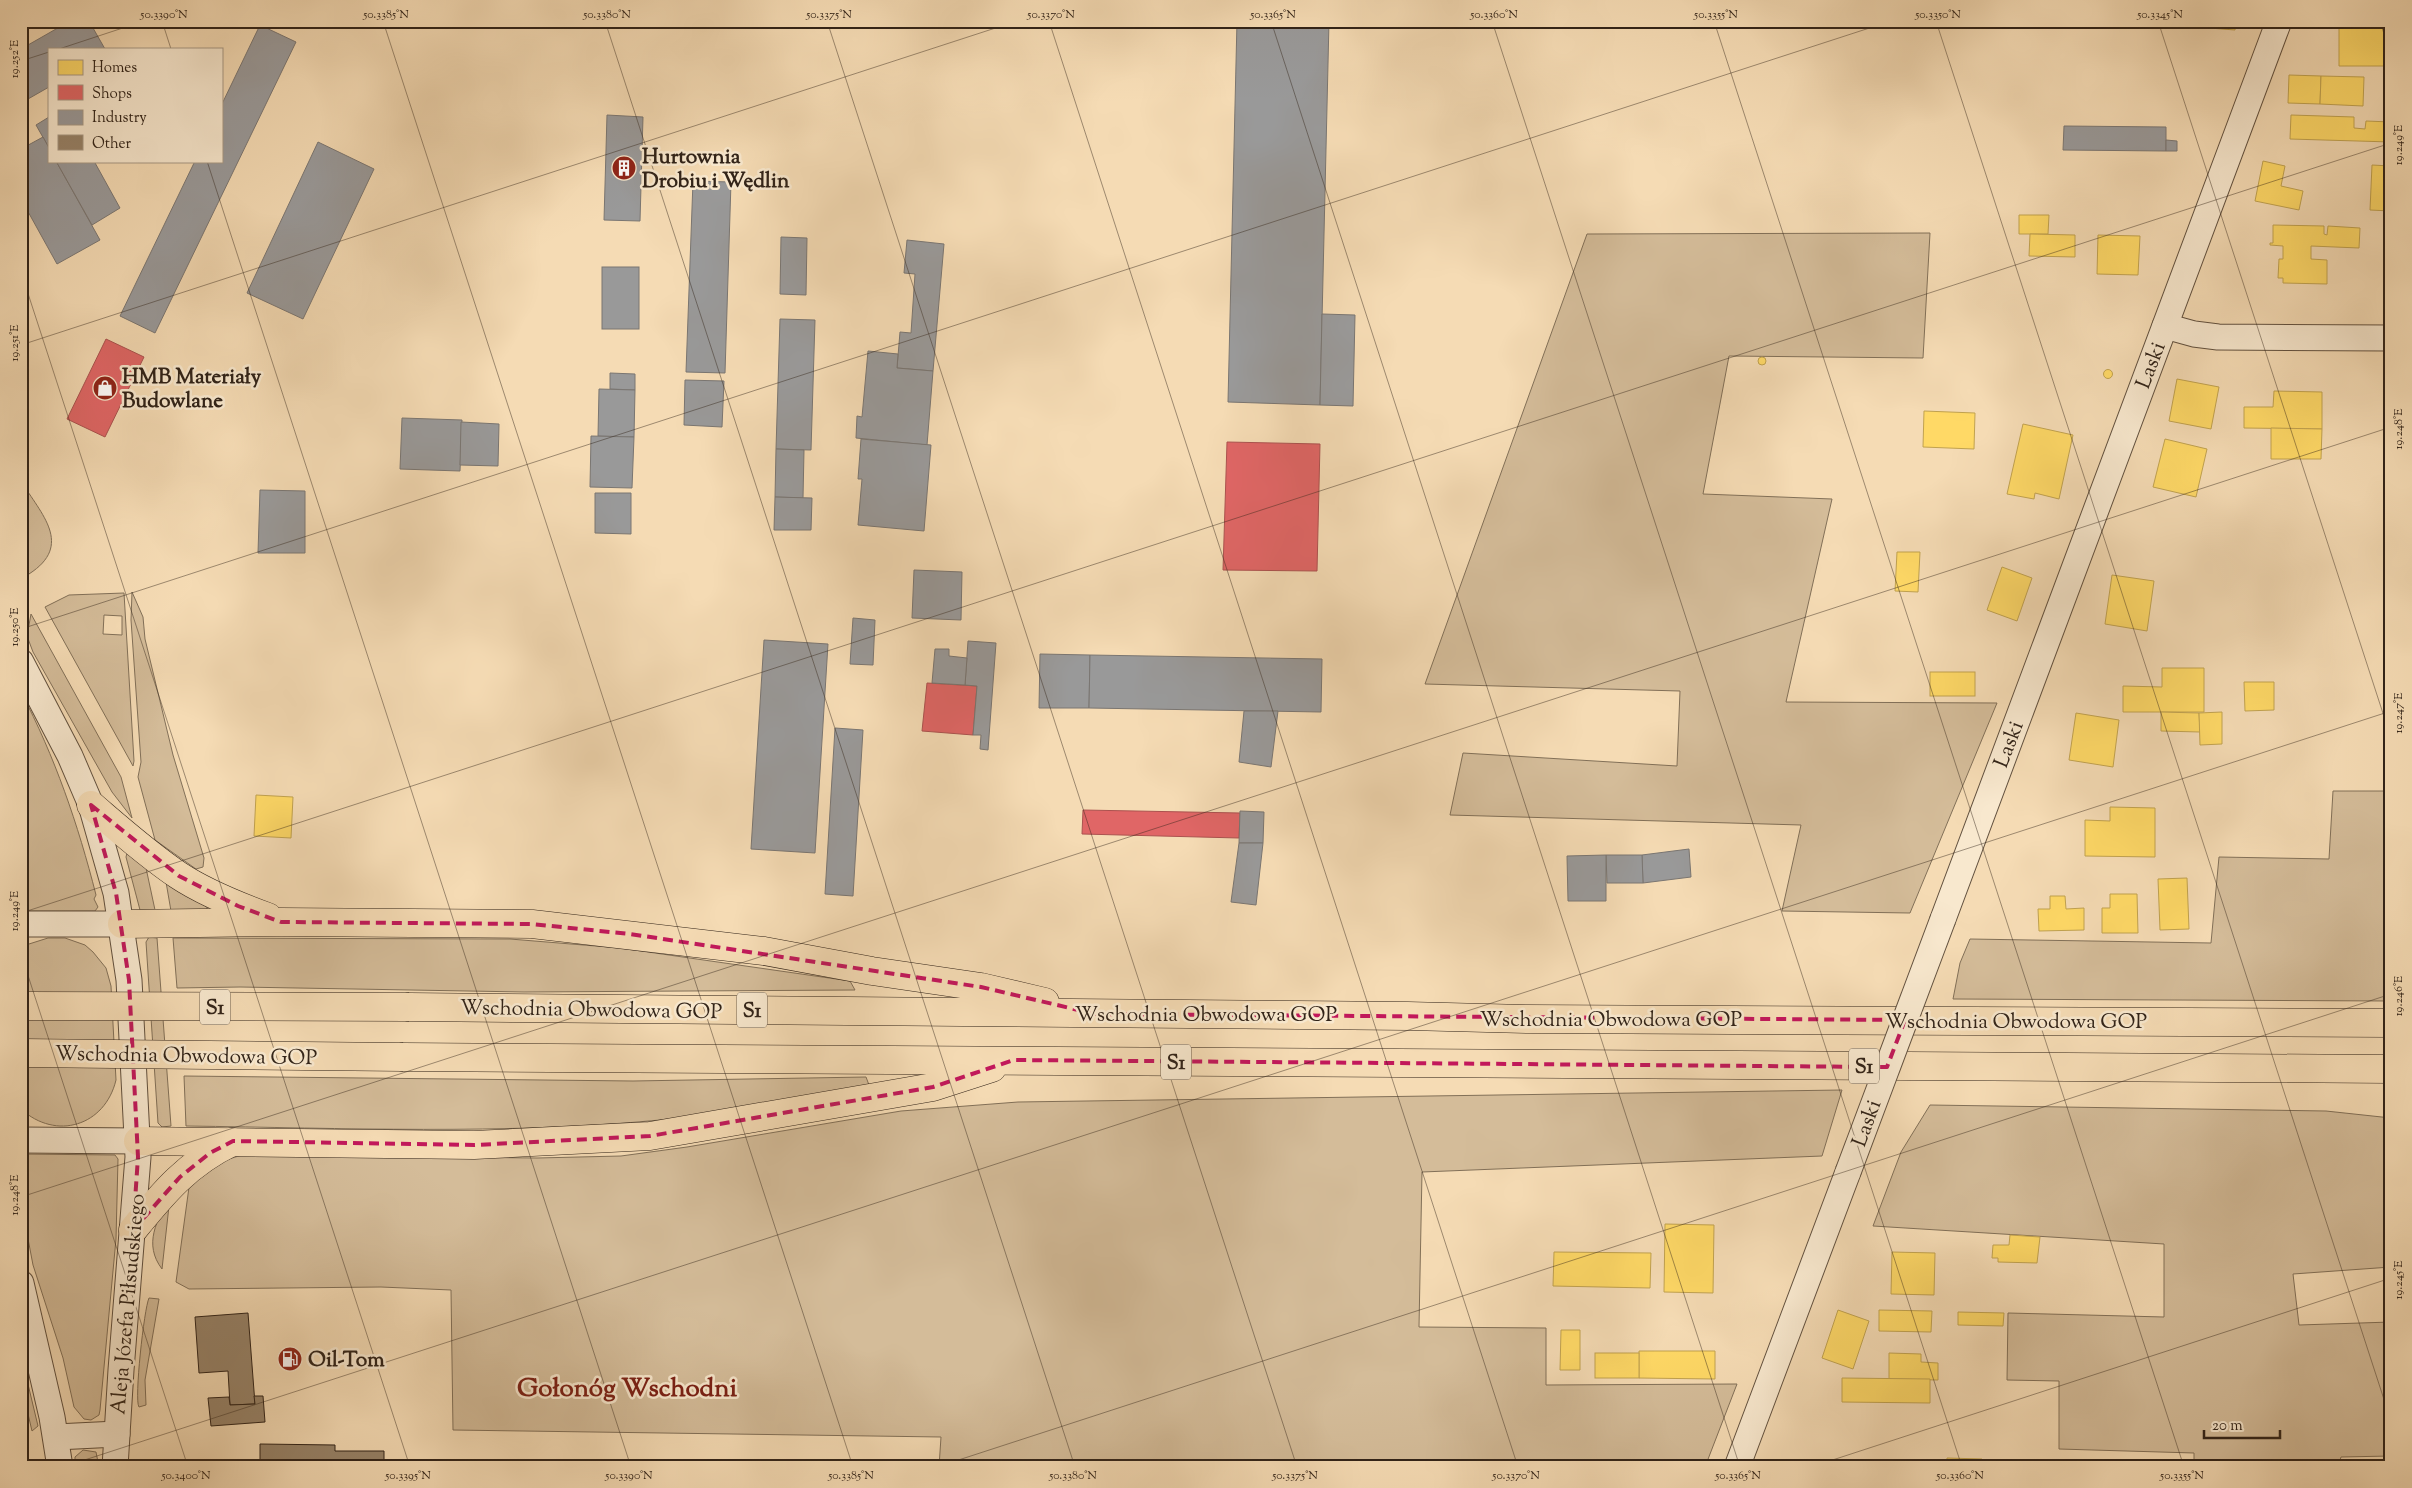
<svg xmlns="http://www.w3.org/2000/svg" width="2412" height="1488" font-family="'Sorts Mill Goudy',serif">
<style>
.green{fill:#d4bc99;stroke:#827058;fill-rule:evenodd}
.homes{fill:#ffd966;stroke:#c1a24f}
.shops{fill:#e06666;stroke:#ac524f}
.industry{fill:#999;stroke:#7a7672}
.building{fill:#978369;stroke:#312318}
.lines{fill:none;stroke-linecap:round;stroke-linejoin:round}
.minor-casing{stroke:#62513f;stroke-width:27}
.highway-casing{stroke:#312318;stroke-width:29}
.minor{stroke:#f8e8ce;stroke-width:25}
.highway{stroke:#f5dbb4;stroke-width:28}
.minor-bridge-casing{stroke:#62513f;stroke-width:27;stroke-linecap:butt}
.highway-bridge-casing{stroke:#312318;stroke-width:29;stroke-linecap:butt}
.minor-bridge{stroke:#f8e8ce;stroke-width:25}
.highway-bridge{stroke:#f5dbb4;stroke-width:28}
.marked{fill:none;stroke:#c2185b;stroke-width:4;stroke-dasharray:10 6;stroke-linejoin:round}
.ticks{fill:none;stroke:#312318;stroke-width:1;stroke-opacity:0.45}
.labels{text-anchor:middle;stroke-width:5;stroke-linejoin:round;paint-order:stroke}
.shield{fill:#f8e8ce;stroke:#6d5e4f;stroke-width:1}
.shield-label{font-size:20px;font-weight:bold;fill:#312318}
.poi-label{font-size:21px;font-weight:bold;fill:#312318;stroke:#f8e8ce;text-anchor:start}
.street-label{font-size:21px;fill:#312318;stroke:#f8e8ce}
.district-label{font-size:26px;font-weight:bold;fill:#7a1f14;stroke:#f8e8ce}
.neatline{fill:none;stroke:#312318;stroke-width:2}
.ticks-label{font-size:12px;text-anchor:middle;fill:#312318}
</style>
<rect width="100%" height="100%" fill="#f5dbb4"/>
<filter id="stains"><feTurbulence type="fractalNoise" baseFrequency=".004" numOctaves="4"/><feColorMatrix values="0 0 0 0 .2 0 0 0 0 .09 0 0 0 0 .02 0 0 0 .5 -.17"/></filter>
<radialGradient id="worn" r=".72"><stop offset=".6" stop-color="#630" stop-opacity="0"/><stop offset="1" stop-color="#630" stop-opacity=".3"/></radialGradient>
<!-- green -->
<g class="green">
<polygon points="1930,233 1923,358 1729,356 1703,494 1832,499 1786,702 1997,703 1910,913 1782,911 1801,825 1450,815 1463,753 1677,766 1680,691 1425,684 1587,234"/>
<path d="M 21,481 C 41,514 74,545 29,574 L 21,557 Z"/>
<polygon points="132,592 143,617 145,639 173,755 204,858 203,867 196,869 155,840 138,777 141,762 131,620"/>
<path d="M 124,593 L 134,761 L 133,766 L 45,607 L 69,595 ZM 104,615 L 122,616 L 122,635 L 103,634 Z"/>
<polygon points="31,614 121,777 132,818 112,792 33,652 27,636"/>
<path d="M 21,692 C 55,757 78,824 96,895 L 94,899 L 98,907 L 95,911 L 21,911 Z"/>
<polygon points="2333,791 2391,791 2391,1001 1953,999 1960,963 1970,939 2211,943 2219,857 2329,859"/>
<polygon points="127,853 146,868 155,910 140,910 126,857"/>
<polygon points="166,882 207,907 207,909 205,911 171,911"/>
<polygon points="149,937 157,938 171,1126 162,1127 158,1123 146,942"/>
<path d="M 48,938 L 65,938 L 85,945 L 93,952 L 106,968 L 111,986 L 116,1080 C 105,1126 56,1141 21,1109 L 21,950 L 29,944 Z"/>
<polygon points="173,938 510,939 620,948 850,981 855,990 524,992 240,987 177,988"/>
<path d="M 184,1076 L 633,1081 L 866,1077 L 869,1085 C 799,1099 730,1113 660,1120 C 503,1135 344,1128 186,1126 Z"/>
<polygon points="1842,1090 1822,1156 1422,1172 1419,1327 1546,1328 1546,1385 1737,1384 1705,1467 939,1467 941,1437 453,1430 451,1290 381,1287 189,1289 176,1282 190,1180 209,1165 242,1155 537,1158 621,1156 687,1147 901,1111 1018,1102"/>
<polygon points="1930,1105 2326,1111 2391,1118 2391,1267 2293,1274 2299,1325 2391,1322 2391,1456 2341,1457 2338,1467 2194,1467 2194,1453 2059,1449 2059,1381 2007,1380 2008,1313 2164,1317 2164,1244 1873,1226 1901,1152"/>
<polygon points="21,1154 115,1155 118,1159 116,1239 100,1410 99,1415 91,1420 84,1419 74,1407 63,1358 33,1265 21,1202"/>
<path d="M 170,1197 L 162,1269 C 143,1244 157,1220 170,1197 Z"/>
<path d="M 149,1298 L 159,1299 L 145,1380 L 146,1405 L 139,1407 C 134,1400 144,1309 149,1298 Z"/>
<polygon points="21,1355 38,1426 32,1431 21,1384"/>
<polygon points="83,1450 96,1452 99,1467 75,1467 75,1457"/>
</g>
<!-- homes -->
<g class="homes">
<polygon points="2210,21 2236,21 2235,30 2209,28"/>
<rect x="2339" y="21" width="41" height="7"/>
<polygon points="2339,28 2389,28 2391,66 2339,66"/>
<polygon points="2289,75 2321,76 2320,104 2288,103"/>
<polygon points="2321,76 2364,77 2363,106 2320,104"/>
<polygon points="2291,115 2354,117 2354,128 2365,129 2366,121 2391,122 2391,142 2290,139"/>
<polygon points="2263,161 2285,166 2281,186 2303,191 2299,210 2255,201"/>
<polygon points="2372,165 2391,166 2391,211 2370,210"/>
<polygon points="2019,215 2049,215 2048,234 2019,234"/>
<polygon points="2273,225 2324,226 2324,234 2327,235 2328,226 2360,228 2359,248 2311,246 2311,259 2327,260 2327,284 2283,283 2283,278 2278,278 2279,259 2283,259 2283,246 2270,245 2270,243 2273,243"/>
<polygon points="2030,234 2075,235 2075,257 2029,256"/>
<polygon points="2098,235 2140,236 2138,275 2097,274"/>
<circle cx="1762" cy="361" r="4"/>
<circle cx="2108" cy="374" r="4.5"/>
<polygon points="2177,379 2219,387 2211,429 2169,421"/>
<polygon points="2274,391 2322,392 2322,429 2244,428 2244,407 2273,407"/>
<polygon points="1924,411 1975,413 1974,449 1923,447"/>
<polygon points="2023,424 2073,435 2059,499 2035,493 2034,499 2007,494"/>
<polygon points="2271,428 2322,429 2321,459 2271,459"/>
<polygon points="2165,439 2207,449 2196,497 2153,487"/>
<polygon points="1897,552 1920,552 1918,592 1895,591"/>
<polygon points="2002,567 2032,578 2017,621 1987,610"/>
<polygon points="2112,575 2154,581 2147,631 2105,624"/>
<polygon points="2162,668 2204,668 2204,712 2123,712 2123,686 2162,687"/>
<rect x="1930" y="672" width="45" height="24"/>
<polygon points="2244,682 2274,682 2274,710 2245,711"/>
<polygon points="2161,712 2199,713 2200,732 2161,731"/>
<polygon points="2222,712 2222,744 2200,745 2199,713"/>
<polygon points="2076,713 2119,720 2113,767 2069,760"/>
<polygon points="256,795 293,797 291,838 254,836"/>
<polygon points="2110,807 2155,808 2155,857 2085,856 2085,820 2110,821"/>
<polygon points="2187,878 2189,929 2160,930 2158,879"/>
<polygon points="2110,894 2137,894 2138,933 2102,933 2102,908 2110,908"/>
<polygon points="2050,896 2065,896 2066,909 2084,908 2084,930 2039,931 2038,909 2050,909"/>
<polygon points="1665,1224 1714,1225 1713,1293 1664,1292"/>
<polygon points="2010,1235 2040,1237 2037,1263 1998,1262 1998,1258 1992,1258 1993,1245 2009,1245"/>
<polygon points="1554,1252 1651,1253 1650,1288 1553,1286"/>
<polygon points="1892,1252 1935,1253 1934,1295 1891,1294"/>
<polygon points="1838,1310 1869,1321 1853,1369 1822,1358"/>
<polygon points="1879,1310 1932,1311 1931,1332 1879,1331"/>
<polygon points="1958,1312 2004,1313 2003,1326 1958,1325"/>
<polygon points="1561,1330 1580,1330 1580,1370 1560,1370"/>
<polygon points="1639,1351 1715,1351 1715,1379 1639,1378"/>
<rect x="1595" y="1353" width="44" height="25"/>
<polygon points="1889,1353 1921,1354 1921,1362 1938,1363 1938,1380 1889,1379"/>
<polygon points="1842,1378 1930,1379 1930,1403 1842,1402"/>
<polygon points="1947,1458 1982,1459 1982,1467 1947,1467"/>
</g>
<!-- shops -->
<g class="shops">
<polygon points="106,339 144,357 105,437 67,419"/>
<polygon points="1227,442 1320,444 1317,571 1223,570"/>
<polygon points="927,683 977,686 973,735 922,731"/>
<polygon points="1083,810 1240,813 1239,838 1082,834"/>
</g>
<!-- industry -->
<g class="industry">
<polygon points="70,21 89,21 105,49 49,49 49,87 21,103 21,49"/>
<polygon points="1237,21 1329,21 1320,405 1228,402"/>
<polygon points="260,25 296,42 155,333 120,316 195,161 221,161 221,106"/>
<polygon points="607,115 643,117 640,221 604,220"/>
<polygon points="49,117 49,148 36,125"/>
<polygon points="2064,126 2166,127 2166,151 2063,150"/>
<polygon points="43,137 49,148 49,161 56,161 100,240 57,264 21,199 21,149"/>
<polygon points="2166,140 2177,141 2177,151 2166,151"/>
<polygon points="318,142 374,169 303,319 247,293"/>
<polygon points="56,161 94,161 120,208 92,225"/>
<polygon points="693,181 731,182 725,373 686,372"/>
<polygon points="781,237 807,238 806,295 780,294"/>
<polygon points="907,240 944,244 933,371 897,368 900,332 911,333 915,274 904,273"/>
<rect x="602" y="267" width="37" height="62"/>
<polygon points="1322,314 1355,315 1353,406 1320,405"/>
<polygon points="780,319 815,320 811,450 776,449"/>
<polygon points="868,351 898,354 897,368 933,371 927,445 856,438 857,416 862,417"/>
<polygon points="610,373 635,374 635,390 610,389"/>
<polygon points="685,380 724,381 722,427 684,425"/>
<polygon points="599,389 635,390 634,437 598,436"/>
<polygon points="402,418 462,420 460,471 400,469"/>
<polygon points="461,422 499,424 498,466 460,465"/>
<polygon points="591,436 634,437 632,488 590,487"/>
<polygon points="861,439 931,445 924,531 858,525 862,479 858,479"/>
<polygon points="776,449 804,450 803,498 775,497"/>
<polygon points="260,490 305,491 305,553 258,553"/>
<polygon points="595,493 631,493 631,534 595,533"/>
<polygon points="775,497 812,498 811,530 774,530"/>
<polygon points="914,570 962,572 961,620 912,618"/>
<polygon points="853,618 875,620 873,665 850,664"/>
<polygon points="764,640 828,644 815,853 751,849"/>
<polygon points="968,641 996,643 988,750 980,749 981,735 973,735 977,686 965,685"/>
<polygon points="935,649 949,649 949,656 967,658 965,685 932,683"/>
<polygon points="1040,654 1090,655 1089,708 1039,708"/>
<polygon points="1090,655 1322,659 1321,712 1089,708"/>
<polygon points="1244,711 1278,711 1271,767 1239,762"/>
<polygon points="835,728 863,730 853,896 825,894"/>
<polygon points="1240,811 1264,812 1263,843 1239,843"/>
<polygon points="1239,843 1263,843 1256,905 1231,902"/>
<polygon points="1689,849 1691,877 1643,883 1642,855"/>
<polygon points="1606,855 1642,855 1643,883 1607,883"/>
<polygon points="1606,855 1606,901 1568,901 1567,856"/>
</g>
<!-- building -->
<g class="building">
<polygon points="248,1313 255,1404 230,1405 228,1371 199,1373 195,1317"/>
<polygon points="254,1396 263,1396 265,1422 211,1426 208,1398 229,1397 230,1405 255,1404"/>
<polygon points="260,1444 335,1445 335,1451 384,1451 384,1467 260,1467"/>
</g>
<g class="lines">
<defs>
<g id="minor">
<polyline points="2165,326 2194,334 2218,337 2391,338"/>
<polyline points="21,662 70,756 91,805 116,893 129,980 138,1157 121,1370 115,1467"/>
<polyline points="1943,919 2279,21"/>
<polyline points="21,924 122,924"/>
<polyline points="21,1140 138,1141"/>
<polyline points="21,1283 52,1417 60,1467"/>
<polyline points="56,1437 117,1434"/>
<polyline points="1737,1467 1848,1172"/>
</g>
<g id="highway">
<path d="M 91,805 C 119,829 147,854 178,875 C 205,893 238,906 268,917"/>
<polyline points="122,924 281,922 532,924 764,951 872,971 981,987 1045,1002"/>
<polyline points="409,1007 1408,1016 1528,1019 2391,1023"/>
<polyline points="403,1057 2391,1069"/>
<polyline points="138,1141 474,1145 650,1136 933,1087 992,1068"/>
<path d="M 133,1230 C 163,1193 188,1163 232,1142"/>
</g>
</defs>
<!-- minor casing -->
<use href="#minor" class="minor-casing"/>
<!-- highway casing -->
<use href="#highway" class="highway-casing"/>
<!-- minor -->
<use href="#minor" class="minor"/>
<!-- highway -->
<use href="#highway" class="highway"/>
<defs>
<polyline id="minor-bridge" points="1848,1172 1943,919"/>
<g id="highway-bridge">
<polyline points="21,1006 409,1007"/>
<polyline points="21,1053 403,1057"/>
</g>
</defs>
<!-- minor-bridge casing -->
<use href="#minor-bridge" class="minor-bridge-casing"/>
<!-- highway-bridge casing -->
<use href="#highway-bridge" class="highway-bridge-casing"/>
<!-- minor-bridge -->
<use href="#minor-bridge" class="minor-bridge"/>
<!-- highway-bridge -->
<use href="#highway-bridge" class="highway-bridge"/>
</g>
<!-- marked area -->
<path class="marked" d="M 91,805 L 179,876 L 238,906 L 281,922 L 532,924 L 630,934 L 981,987 L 1095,1014 L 1905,1020 L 1887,1067 L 1014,1060 L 933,1087 L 650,1136 L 474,1145 L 233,1141 L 210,1153 L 180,1177 L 133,1230 L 138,1157 L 129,980 L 116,893 Z"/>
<!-- ticks -->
<path class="ticks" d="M 162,21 L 171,49M 383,21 L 853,1467M 605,21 L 1075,1467M 827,21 L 1297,1467M 1049,21 L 1518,1467M 1271,21 L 1740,1467M 1492,21 L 1962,1467M 1714,21 L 2184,1467M 1936,21 L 2391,1421M 2158,21 L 2391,738M 2380,21 L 2391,56M 59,49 L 144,21M 21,61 L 49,52M 207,161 L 631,1467M 21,272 L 410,1467M 21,345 L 1017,21M 21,629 L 1891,21M 21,913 L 2391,143M 21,954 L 188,1467M 21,1197 L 2391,427M 63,1467 L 2391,711M 937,1467 L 2391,994M 1811,1467 L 2391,1278"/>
<!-- icons -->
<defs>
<symbol id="building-disc" viewBox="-11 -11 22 22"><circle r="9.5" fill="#8f2418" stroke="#f8e8ce"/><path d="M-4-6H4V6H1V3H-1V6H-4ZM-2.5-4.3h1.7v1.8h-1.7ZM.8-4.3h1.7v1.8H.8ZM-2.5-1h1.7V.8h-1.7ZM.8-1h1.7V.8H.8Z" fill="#fff"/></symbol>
<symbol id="shop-disc" viewBox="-11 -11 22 22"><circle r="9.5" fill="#8f2418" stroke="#f8e8ce"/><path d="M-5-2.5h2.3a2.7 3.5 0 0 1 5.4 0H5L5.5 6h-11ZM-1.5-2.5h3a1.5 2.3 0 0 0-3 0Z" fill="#fff"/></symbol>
<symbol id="fuel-disc" viewBox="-11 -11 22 22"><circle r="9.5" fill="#8f2418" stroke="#f8e8ce"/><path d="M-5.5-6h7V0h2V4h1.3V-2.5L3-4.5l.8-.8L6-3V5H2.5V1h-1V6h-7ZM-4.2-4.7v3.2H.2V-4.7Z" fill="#fff"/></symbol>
</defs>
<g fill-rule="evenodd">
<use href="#building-disc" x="610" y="154" width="28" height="28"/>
<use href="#shop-disc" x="91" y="374" width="28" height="28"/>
<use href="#fuel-disc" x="276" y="1345" width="28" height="28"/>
</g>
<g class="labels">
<!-- shield labels -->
<g class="shield">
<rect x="200" y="989.5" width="30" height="35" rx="4"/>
<rect x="737" y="992.5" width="30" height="35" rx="4"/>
<rect x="1161" y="1044.5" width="30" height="35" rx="4"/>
<rect x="1849" y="1048.5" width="30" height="35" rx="4"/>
</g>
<g class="shield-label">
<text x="215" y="1014">S1</text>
<text x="752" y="1017">S1</text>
<text x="1176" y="1069">S1</text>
<text x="1864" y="1073">S1</text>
</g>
<!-- poi labels -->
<g class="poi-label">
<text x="642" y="163">Hurtownia<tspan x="642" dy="24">Drobiu i Wędlin</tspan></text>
<text x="122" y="383">HMB Materiały<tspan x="122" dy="24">Budowlane</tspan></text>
<text x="308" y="1366">Oil-Tom</text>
</g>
<!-- street labels -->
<g class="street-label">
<text transform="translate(2150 365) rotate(-69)" y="7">Laski</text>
<text transform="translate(2008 744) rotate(-69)" y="7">Laski</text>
<text transform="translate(591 1009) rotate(1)" y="7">Wschodnia Obwodowa GOP</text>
<text x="1206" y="1021">Wschodnia Obwodowa GOP</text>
<text x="1611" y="1026">Wschodnia Obwodowa GOP</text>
<text x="2016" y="1028">Wschodnia Obwodowa GOP</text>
<text transform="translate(186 1055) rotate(1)" y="7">Wschodnia Obwodowa GOP</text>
<text transform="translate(1866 1123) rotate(-70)" y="7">Laski</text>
<text transform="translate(127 1304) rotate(-85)" y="7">Aleja Józefa Piłsudskiego</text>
</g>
<!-- district labels -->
<g class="district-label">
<text x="627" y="1396">Gołonóg Wschodni</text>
</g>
</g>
<!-- margin -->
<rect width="2412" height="1488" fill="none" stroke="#f5dbb4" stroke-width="55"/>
<!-- legend -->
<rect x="48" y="48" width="175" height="115" fill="#f8e8ce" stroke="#a89985"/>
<rect x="58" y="60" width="25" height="15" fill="#ffd966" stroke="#a89985"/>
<text x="92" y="72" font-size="15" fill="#312318">Homes</text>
<rect x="58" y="85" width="25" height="15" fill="#e06666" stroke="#a89985"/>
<text x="92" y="98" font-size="15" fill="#312318">Shops</text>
<rect x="58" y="110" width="25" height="15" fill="#999999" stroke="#a89985"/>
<text x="92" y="122" font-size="15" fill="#312318">Industry</text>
<rect x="58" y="135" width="25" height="15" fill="#978369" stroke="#a89985"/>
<text x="92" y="148" font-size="15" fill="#312318">Other</text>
<!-- scale -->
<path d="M2204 1430v8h76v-8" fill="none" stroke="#312318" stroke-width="2.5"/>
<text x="2212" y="1430" font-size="15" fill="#312318" stroke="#f8e8ce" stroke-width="4" paint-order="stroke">20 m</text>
<rect x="28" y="28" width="2356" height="1432" class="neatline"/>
<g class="ticks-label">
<text x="164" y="18">50.3390°N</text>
<text x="386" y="18">50.3385°N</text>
<text x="607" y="18">50.3380°N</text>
<text x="829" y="18">50.3375°N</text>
<text x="1051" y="18">50.3370°N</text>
<text x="1273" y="18">50.3365°N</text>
<text x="1494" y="18">50.3360°N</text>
<text x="1716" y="18">50.3355°N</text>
<text x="1938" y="18">50.3350°N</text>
<text x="2160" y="18">50.3345°N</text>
<text transform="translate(14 59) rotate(-90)" y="4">19.252°E</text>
<text transform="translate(2398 145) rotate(-90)" y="4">19.249°E</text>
<text transform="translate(14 343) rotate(-90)" y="4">19.251°E</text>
<text transform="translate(2398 429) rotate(-90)" y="4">19.248°E</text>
<text transform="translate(14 627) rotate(-90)" y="4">19.250°E</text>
<text transform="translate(2398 713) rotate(-90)" y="4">19.247°E</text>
<text transform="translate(14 911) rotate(-90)" y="4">19.249°E</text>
<text transform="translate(2398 996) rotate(-90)" y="4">19.246°E</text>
<text transform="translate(14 1195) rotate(-90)" y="4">19.248°E</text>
<text transform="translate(2398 1280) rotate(-90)" y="4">19.245°E</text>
<text x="186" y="1479">50.3400°N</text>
<text x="408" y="1479">50.3395°N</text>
<text x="629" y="1479">50.3390°N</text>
<text x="851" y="1479">50.3385°N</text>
<text x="1073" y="1479">50.3380°N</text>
<text x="1295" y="1479">50.3375°N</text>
<text x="1516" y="1479">50.3370°N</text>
<text x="1738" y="1479">50.3365°N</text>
<text x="1960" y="1479">50.3360°N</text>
<text x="2182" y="1479">50.3355°N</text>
</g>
<rect width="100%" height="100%" filter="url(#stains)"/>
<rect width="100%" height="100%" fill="url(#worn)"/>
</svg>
